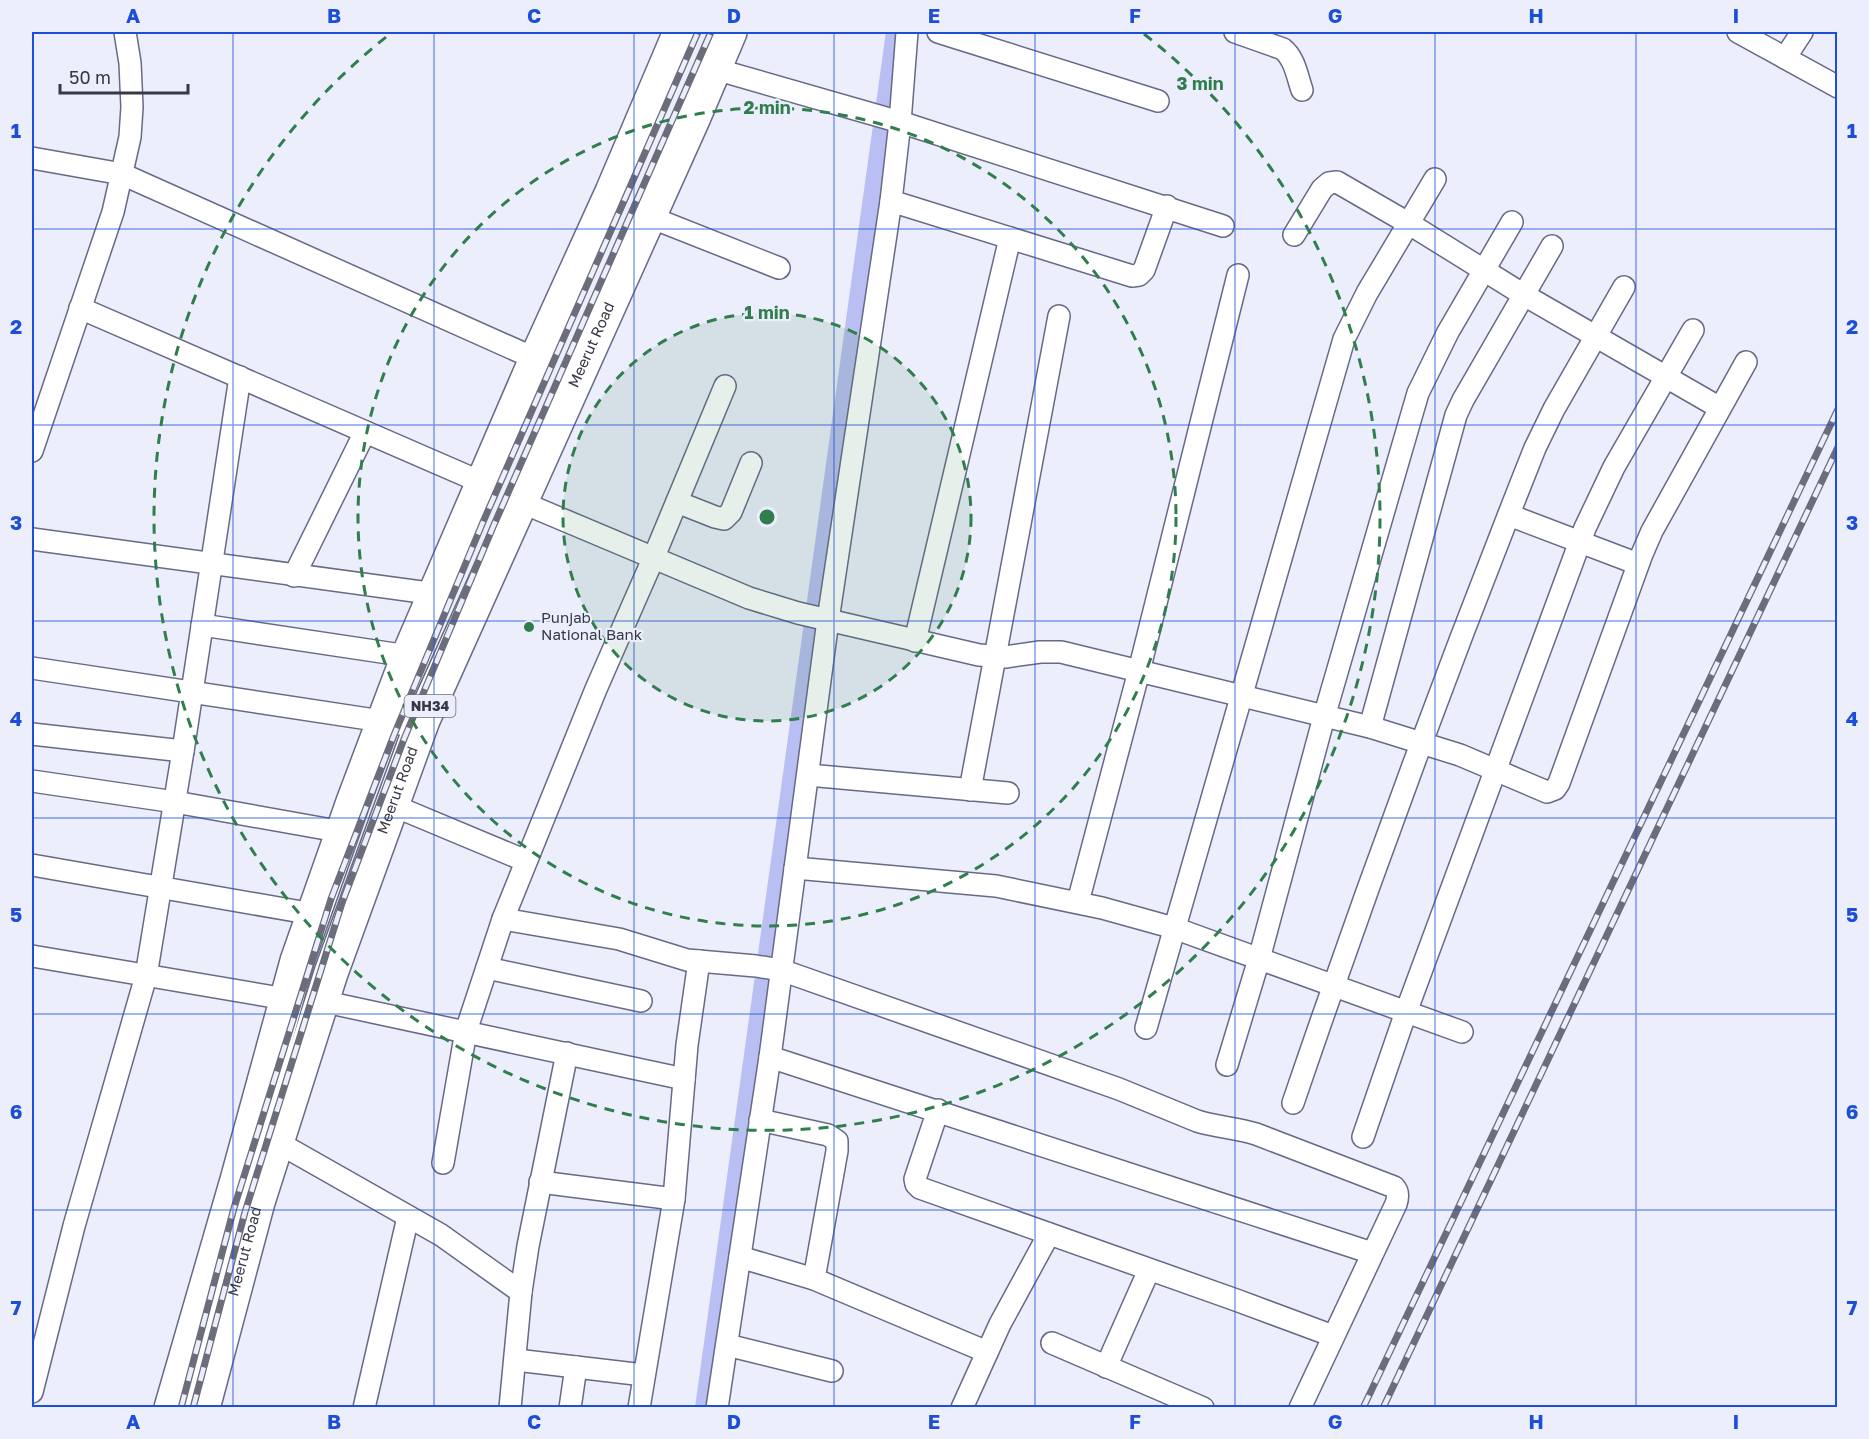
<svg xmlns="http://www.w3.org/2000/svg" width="1869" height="1439" font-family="'Golos Text',sans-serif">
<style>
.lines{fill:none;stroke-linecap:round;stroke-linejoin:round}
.canal{stroke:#b9bff2;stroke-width:18}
.minor-casing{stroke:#666a86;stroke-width:24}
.trunk-casing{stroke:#666a86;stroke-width:36}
.minor{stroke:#fff;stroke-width:21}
.trunk{stroke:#fff;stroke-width:33}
.rail-casing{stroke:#6b6d7a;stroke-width:7}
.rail{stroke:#eceefc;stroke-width:4.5;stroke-dasharray:14;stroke-linecap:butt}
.grid{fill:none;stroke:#1d4ed8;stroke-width:1.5;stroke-opacity:0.55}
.ring{fill:none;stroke:#307e4d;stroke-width:3;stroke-dasharray:10 8}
.poi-dot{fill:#307e4d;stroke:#eceefc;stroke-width:2}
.labels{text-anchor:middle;stroke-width:4.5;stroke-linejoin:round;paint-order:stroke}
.shield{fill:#eceefc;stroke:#6d6f7c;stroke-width:1.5}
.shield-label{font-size:14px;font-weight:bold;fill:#363845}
.street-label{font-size:15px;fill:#363845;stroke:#eceefc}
.poi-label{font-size:15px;fill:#363845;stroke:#eceefc;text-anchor:start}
.centre{fill:#307e4d;stroke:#eceefc;stroke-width:3}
.ring-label{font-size:18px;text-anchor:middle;font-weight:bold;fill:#307e4d;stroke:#eceefc;stroke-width:4.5;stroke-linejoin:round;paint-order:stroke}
.neatline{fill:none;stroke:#1d4ed8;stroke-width:2}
.grid-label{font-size:20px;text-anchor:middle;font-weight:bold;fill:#1d4ed8}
</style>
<rect width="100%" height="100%" fill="#eceefc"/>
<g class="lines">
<!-- canal -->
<polyline class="canal" points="704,1408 895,32"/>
<defs>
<g id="minor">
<polyline points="938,32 1158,101"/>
<path d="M 1235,32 L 1283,49 C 1295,59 1297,76 1302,90"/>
<polyline points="1738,32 1838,87"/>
<polyline points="1785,58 1802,32"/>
<polyline points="715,69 900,122 1223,226"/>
<polyline points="32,158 122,174 536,359"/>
<polyline points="891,201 1132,276 1139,275 1144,270 1167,206"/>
<polyline points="650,217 779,268"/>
<polyline points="1294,235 1322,189 1329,183 1337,182 1408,223 1524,295 1720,408"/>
<polyline points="80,308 483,483"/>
<polyline points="32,451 113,212 130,137 132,107 130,63 125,32"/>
<polyline points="521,502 749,598 798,613 979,655 1005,657 1040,652 1061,652 1139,671 1370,727 1460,755 1547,792 1555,789 1559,783 1642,554 1652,531 1746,362"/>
<polyline points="677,502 715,517 724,519 731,512 751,463"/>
<polyline points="1509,515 1638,564"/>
<polyline points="32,539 436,594"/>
<polyline points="294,576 365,432"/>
<polyline points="202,625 408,656"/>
<polyline points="915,641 1010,238"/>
<polyline points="32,668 421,727"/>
<polyline points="1370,727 1456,415 1463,400 1552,246"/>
<polyline points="32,734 183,751"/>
<polyline points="808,775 1008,793"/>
<polyline points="32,781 175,802 343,832"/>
<polyline points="970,790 1059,316"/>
<polyline points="392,805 526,861"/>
<polyline points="32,865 313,914"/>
<polyline points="795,868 996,886 1102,908 1174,928 1462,1032"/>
<polyline points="1078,902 1139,671 1238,275"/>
<path d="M 503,919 L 619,939 L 687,960 L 756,966 L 781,970 L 1119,1089 L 1197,1121 C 1216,1127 1237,1128 1256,1134 L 1394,1187 C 1399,1192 1398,1198 1396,1204 L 1300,1408"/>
<polyline points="32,956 286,999"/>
<polyline points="487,968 641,1001"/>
<polyline points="321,1001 684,1079"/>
<polyline points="1146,1028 1344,339 1367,293 1435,179"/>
<polyline points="770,1057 1372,1253"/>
<polyline points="1227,1065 1259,959 1324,717 1418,393 1448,332 1512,222"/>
<path d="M 1293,1103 C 1368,883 1449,664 1535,448 L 1554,409 L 1624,287"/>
<polyline points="938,1110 915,1179 916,1184 920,1188 1236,1300 1333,1336"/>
<polyline points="760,1120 828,1135 837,1141 837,1151 814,1279"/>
<polyline points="1363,1137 1406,1012 1585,528 1614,467 1693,330"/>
<polyline points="277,1142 441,1235 521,1292"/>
<polyline points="443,1163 466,1031 503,919 596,689 653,559 725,386"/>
<polyline points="540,1182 674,1199"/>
<polyline points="740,1257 814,1279 987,1352"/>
<polyline points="1052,1343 1203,1408"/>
<polyline points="727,1345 832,1371"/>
<polyline points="516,1360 644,1375"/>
<polyline points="1106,1367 1149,1270"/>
<polyline points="32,1392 74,1226 146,976 183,751 240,377"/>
<polyline points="364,1408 408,1217"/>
<polyline points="510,1408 521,1292 528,1246 567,1053"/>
<polyline points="570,1408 576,1367"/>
<polyline points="639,1408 674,1199 687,1045 699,961"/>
<polyline points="717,1408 770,1057 828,620 891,201 900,122 907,32"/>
<polyline points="962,1408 1000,1324 1049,1234"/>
</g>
<g id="trunk">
<polyline points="171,1408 237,1180 297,961 353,802 408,656 536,359 612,192 680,32"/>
<path id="s1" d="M 203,1408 L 258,1202 L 331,973 L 423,720 L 693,119 L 730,32"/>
</g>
</defs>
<!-- minor casing -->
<use href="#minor" class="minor-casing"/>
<!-- trunk casing -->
<use href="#trunk" class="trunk-casing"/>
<!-- minor -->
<use href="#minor" class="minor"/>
<!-- trunk -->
<use href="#trunk" class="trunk"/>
<defs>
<g id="rail">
<polyline points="181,1408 234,1208 331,899 394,735 483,522 698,32"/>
<polyline points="193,1408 245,1212 342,903 404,739 493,527 711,32"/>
<polyline points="1363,1408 1838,409"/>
<polyline points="1383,1408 1838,447"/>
</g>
</defs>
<!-- rail casing -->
<use href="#rail" class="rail-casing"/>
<!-- rail -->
<use href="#rail" class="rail"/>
</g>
<!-- grid -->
<path class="grid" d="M 233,32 L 233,1408M 434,32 L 434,1408M 634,32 L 634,1408M 834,32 L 834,1408M 1035,32 L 1035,1408M 1235,32 L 1235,1408M 1435,32 L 1435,1408M 1636,32 L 1636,1408M 32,229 L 1838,229M 32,425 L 1838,425M 32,621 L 1838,621M 32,818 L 1838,818M 32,1014 L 1838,1014M 32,1210 L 1838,1210"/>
<!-- distance rings -->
<circle cx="767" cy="517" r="204" fill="#307e4d" fill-opacity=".12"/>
<g class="ring">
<circle cx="767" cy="517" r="204"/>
<circle cx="767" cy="517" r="409"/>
<path d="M1144 34A613 613 0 1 1 390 34"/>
</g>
<!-- markers -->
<circle class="poi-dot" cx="529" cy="627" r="6"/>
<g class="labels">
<!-- shield labels -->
<rect class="shield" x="404.5" y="695" width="51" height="22" rx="4.5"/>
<g class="shield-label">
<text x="430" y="711">NH34</text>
</g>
<!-- street labels -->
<g class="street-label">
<text dy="5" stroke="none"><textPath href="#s1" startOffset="1134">Meerut Road</textPath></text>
<text dy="5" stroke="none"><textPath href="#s1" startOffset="648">Meerut Road</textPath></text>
<text dy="5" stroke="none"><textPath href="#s1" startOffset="162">Meerut Road</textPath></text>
</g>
<!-- poi labels -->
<g class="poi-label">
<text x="541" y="623">Punjab<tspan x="541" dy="17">National Bank</tspan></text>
</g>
</g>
<circle cx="767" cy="517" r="9" class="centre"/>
<g class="ring-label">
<text x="1200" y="90">3 min</text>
<text x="767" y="114">2 min</text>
<text x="767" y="319">1 min</text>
</g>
<!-- border -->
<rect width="1869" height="1439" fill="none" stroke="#eceefc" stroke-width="66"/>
<!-- scale -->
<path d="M60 84v9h128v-9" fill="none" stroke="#363845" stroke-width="3"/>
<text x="69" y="84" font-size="18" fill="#363845" stroke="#eceefc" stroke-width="4.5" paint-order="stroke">50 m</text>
<rect x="33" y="33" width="1803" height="1373" class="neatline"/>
<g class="grid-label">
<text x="133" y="23">A</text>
<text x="334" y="23">B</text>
<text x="534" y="23">C</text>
<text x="734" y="23">D</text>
<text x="934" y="23">E</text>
<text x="1135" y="23">F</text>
<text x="1335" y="23">G</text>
<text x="1536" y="23">H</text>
<text x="1736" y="23">I</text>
<text x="16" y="138">1</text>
<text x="1852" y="138">1</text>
<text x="16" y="334">2</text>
<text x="1852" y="334">2</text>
<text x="16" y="530">3</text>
<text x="1852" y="530">3</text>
<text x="16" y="726">4</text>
<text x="1852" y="726">4</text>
<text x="16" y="922">5</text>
<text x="1852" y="922">5</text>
<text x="16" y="1119">6</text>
<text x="1852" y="1119">6</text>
<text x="16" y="1315">7</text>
<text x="1852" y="1315">7</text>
<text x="133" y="1429">A</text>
<text x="334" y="1429">B</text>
<text x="534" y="1429">C</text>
<text x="734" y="1429">D</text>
<text x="934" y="1429">E</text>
<text x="1135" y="1429">F</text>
<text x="1335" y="1429">G</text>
<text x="1536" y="1429">H</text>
<text x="1736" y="1429">I</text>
</g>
</svg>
